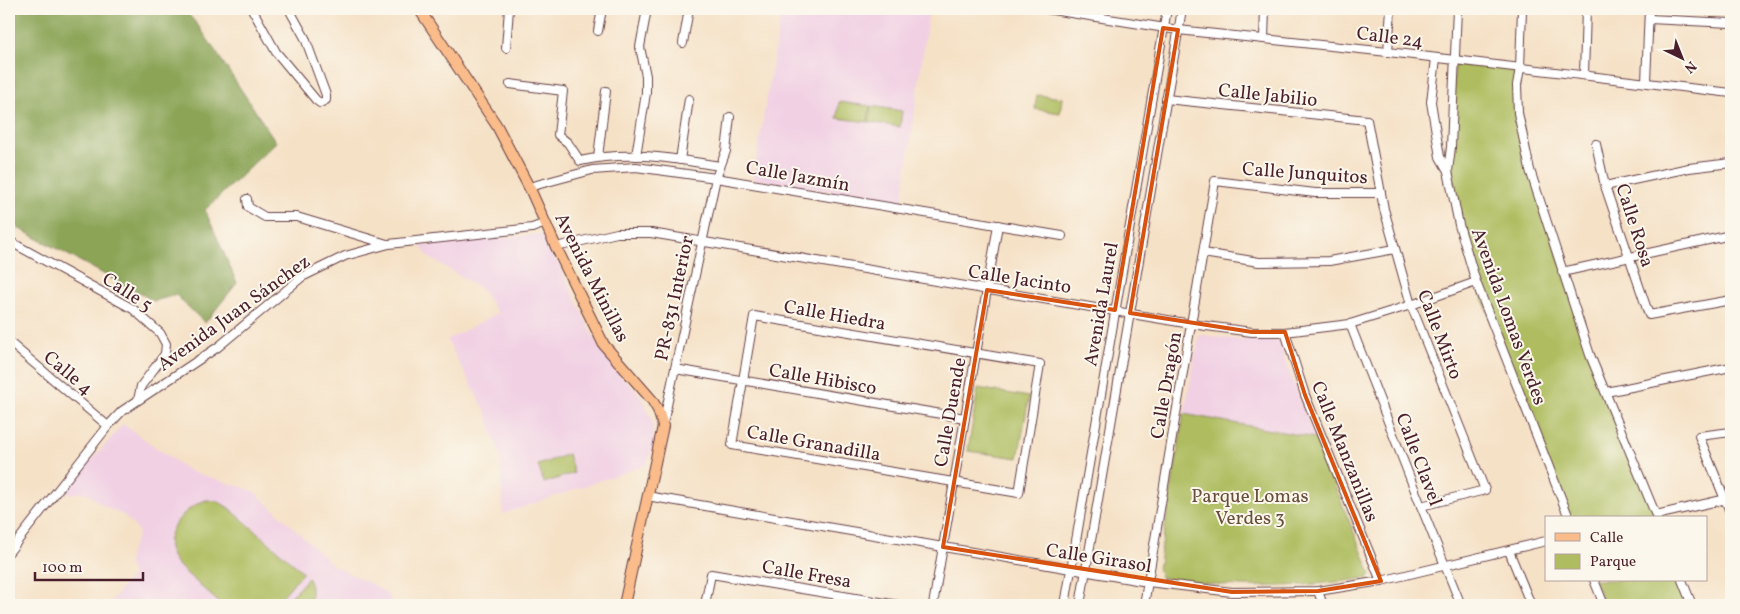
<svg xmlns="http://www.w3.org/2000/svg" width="1740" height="614" font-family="Vollkorn,serif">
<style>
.built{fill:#f1d0e4}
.green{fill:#afbd60;stroke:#7c6e46}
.forest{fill:#8ba456;stroke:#6a6240}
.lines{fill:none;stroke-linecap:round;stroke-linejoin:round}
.minor-casing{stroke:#643c42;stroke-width:10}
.major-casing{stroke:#643c42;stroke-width:12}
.minor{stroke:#fff;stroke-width:8}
.major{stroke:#f9bc8a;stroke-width:10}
.marked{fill:none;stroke:#d8530f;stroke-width:4;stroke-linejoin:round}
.labels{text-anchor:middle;stroke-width:4;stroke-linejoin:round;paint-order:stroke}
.street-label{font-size:19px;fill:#4a1f2b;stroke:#fbf7ec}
.park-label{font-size:19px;fill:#684e3b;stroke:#fbf7ec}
</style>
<rect width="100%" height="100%" fill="#fbf7ec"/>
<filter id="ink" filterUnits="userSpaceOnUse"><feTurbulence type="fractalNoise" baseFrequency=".02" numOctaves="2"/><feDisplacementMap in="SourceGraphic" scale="10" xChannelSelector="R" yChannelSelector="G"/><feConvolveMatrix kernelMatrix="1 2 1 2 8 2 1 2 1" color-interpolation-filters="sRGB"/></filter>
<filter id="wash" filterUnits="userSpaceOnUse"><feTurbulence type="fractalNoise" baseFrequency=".0096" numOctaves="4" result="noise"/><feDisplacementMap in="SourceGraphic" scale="20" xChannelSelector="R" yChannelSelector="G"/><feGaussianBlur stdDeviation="1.12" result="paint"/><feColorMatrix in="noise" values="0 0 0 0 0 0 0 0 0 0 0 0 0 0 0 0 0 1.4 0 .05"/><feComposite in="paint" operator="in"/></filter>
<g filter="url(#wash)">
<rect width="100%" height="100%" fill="#f5e1c6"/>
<!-- built -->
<g class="built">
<polygon points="782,9 929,9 902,203 753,179"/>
<polygon points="544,234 597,344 621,376 642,397 652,421 654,444 646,465 503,514 500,455 486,413 447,340 498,313 482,290 429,257 420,246"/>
<polygon points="1202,335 1232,339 1275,340 1280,342 1285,361 1315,438 1184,414 1199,336"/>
<polygon points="123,424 189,471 254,491 334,566 376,586 386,593 396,605 108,605 132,576 129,564 129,556 139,532 129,520 123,515 102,505 86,492 69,494 65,491"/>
</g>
<!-- green -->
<g class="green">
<polygon points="1455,60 1520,68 1517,85 1530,170 1590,355 1657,518 1569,518 1476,282 1448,171"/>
<polygon points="1037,95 1062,98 1060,113 1035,109"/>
<polygon points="839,102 870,106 868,122 837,118"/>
<polygon points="871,106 902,111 900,127 869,122"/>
<polygon points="978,388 1029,397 1018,458 968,451"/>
<path d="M 1184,414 L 1315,438 L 1371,574 L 1368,578 C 1311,586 1253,590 1196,582 C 1184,581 1172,580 1161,577 L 1158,569 Z"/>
<polygon points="568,454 574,473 544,483 538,465"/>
<path d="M 206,500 L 217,501 L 229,508 L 303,572 L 275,605 L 222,605 C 212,597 203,588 193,579 C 174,563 159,548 176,523 C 184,512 193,505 206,500 Z"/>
<polygon points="308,578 311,587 311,604 288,600"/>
<polygon points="1594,580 1682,580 1692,605 1604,605"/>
</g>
<!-- forest -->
<polygon class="forest" points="9,9 184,9 200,28 276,142 205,210 237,283 205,323 176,295 154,301 18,228 9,216"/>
</g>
<g filter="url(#ink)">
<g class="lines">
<defs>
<g id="minor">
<polyline points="252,9 276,52 316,100 320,103 326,100 326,95 305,38 289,9"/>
<polyline points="1046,9 1178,30 1388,52 1731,93"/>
<polyline points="1457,9 1451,147 1448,171 1459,225 1476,282 1569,518"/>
<polyline points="1522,9 1520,68 1517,85 1518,113 1530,170 1590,355 1657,518"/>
<polyline points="1649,19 1731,23"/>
<polyline points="598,31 602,9"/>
<polyline points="1264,39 1265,9"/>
<polyline points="683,43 689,9"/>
<polyline points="506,48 509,9"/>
<polyline points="1388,52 1391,9"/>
<polyline points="1436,58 1431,102 1440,157 1448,171"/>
<polyline points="1584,75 1586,9"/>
<polyline points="1646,82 1649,9"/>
<path d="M 510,84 L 563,91 L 558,135 L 568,143 L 580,161 C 629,150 670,158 719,166"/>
<polyline points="1166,99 1367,120 1384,209 1411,305 1485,490 1421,506"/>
<polyline points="1596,144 1605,186 1649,315 1731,300"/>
<polyline points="636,156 646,93 646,76 640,47 647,9"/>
<polyline points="598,157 606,91"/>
<polyline points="680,160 689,99"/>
<polyline points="1605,186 1689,168 1731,163"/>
<polyline points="529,187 592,170 636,167 716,178 1062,236"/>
<polyline points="247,199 248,207 265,217 297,217 387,244"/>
<polyline points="9,241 133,309 160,333 166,344 165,354 141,386 138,400"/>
<polyline points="556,247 617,233 651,233 1191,324 1252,332 1285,332 1350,324 1411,305 1476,282"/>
<polyline points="1203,253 1259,262 1329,261 1395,249"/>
<polyline points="1562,272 1731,235"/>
<polygon points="754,316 1040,364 1019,493 732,445"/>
<polyline points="1350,324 1421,506 1461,605"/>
<polyline points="1285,332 1305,395 1381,581"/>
<polyline points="9,342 108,426"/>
<polyline points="675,369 965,418"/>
<polyline points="1606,392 1731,367"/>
<polyline points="663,424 716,178 726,151 730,117"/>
<polyline points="1731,432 1699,436 1731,514"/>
<polyline points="647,496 1071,569 1148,582 1232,592 1318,591 1381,581 1546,541"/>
<polyline points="1656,515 1731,498"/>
<polyline points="1509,551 1531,605"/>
<polyline points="9,552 108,426 122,411 218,347 302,277 345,256 389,244 532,228 546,223"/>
<polyline points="1594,580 1604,605"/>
<polyline points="1682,580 1692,605"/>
<polyline points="1318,591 1323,605"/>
<polyline points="705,605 711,574 898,605"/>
<polyline points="933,605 998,225"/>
<polyline points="1065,605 1167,9"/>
<polyline points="1080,605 1182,9"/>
<polyline points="1144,605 1215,181 1315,193 1381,193"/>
</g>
<polyline id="major" points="419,9 497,126 531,191 556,247 604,345 652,400 658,410 663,426 624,605"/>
</defs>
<!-- minor casing -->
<use href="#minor" class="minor-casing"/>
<!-- major casing -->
<use href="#major" class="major-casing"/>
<!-- minor -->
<use href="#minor" class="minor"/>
<!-- major -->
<use href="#major" class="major"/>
</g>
</g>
<!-- marked area -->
<path class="marked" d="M 1163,28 L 1178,30 L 1130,313 L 1252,332 L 1285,332 L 1305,395 L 1381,581 L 1318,591 L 1232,592 L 943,547 L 987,290 L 1115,310 Z"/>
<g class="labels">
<!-- street labels -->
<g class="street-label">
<text transform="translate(1390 36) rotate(7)" y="7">Calle 24</text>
<text transform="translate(1268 94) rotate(6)" y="7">Calle Jabilio</text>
<text transform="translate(1305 172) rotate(4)" y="7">Calle Junquitos</text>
<text transform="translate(798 175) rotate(10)" y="7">Calle Jazmín</text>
<text transform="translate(1636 225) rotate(72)" y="7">Calle Rosa</text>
<text transform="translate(593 277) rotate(63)" y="7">Avenida Minillas</text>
<text transform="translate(1020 278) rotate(9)" y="7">Calle Jacinto</text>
<text transform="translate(128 291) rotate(33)" y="7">Calle 5</text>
<text transform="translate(673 298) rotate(-78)" y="7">PR-831 Interior</text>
<text transform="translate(1100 304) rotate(-80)" y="7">Avenida Laurel</text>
<text transform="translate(233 312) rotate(-36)" y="7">Avenida Juan Sánchez</text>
<text transform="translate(835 314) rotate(10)" y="7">Calle Hiedra</text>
<text transform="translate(1510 316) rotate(70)" y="7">Avenida Lomas Verdes</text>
<text transform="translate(1441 334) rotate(69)" y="7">Calle Mirto</text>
<text transform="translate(69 372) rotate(40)" y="7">Calle 4</text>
<text transform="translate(823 378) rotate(10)" y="7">Calle Hibisco</text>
<text transform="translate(1165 385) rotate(-80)" y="7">Calle Dragón</text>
<text transform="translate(949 412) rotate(-80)" y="7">Calle Duende</text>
<text transform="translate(814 442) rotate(10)" y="7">Calle Granadilla</text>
<text transform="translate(1346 451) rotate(68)" y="7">Calle Manzanillas</text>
<text transform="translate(1420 459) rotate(69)" y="7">Calle Clavel</text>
<text transform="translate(1099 557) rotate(9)" y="7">Calle Girasol</text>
<text transform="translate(807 573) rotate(10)" y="7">Calle Fresa</text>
</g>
<!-- park labels -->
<g class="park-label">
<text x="1250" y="502">Parque Lomas<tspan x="1250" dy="22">Verdes 3</tspan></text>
</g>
</g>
<!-- margin -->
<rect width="1740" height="614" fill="none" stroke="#fbf7ec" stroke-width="30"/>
<!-- legend -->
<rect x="1545" y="516" width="162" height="65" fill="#fbf7ec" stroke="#b4a19f"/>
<rect x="1555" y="533" width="25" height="8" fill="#f9bc8a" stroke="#b4a19f"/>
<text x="1590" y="542" font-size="15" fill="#4a1f2b">Calle</text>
<rect x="1555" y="554" width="25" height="15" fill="#afbd60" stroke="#b4a19f"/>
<text x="1590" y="566" font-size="15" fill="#4a1f2b">Parque</text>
<!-- north arrow -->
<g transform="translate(1682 58) rotate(137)" stroke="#fbf7ec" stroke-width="4" paint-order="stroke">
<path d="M0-4L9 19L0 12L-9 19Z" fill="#4a1f2b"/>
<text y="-8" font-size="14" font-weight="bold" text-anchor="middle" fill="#4a1f2b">N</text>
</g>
<!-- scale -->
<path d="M35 572v8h108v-8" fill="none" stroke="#4a1f2b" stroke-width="2.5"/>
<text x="42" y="572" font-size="15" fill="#4a1f2b" stroke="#fbf7ec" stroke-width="4" paint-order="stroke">100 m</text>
</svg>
